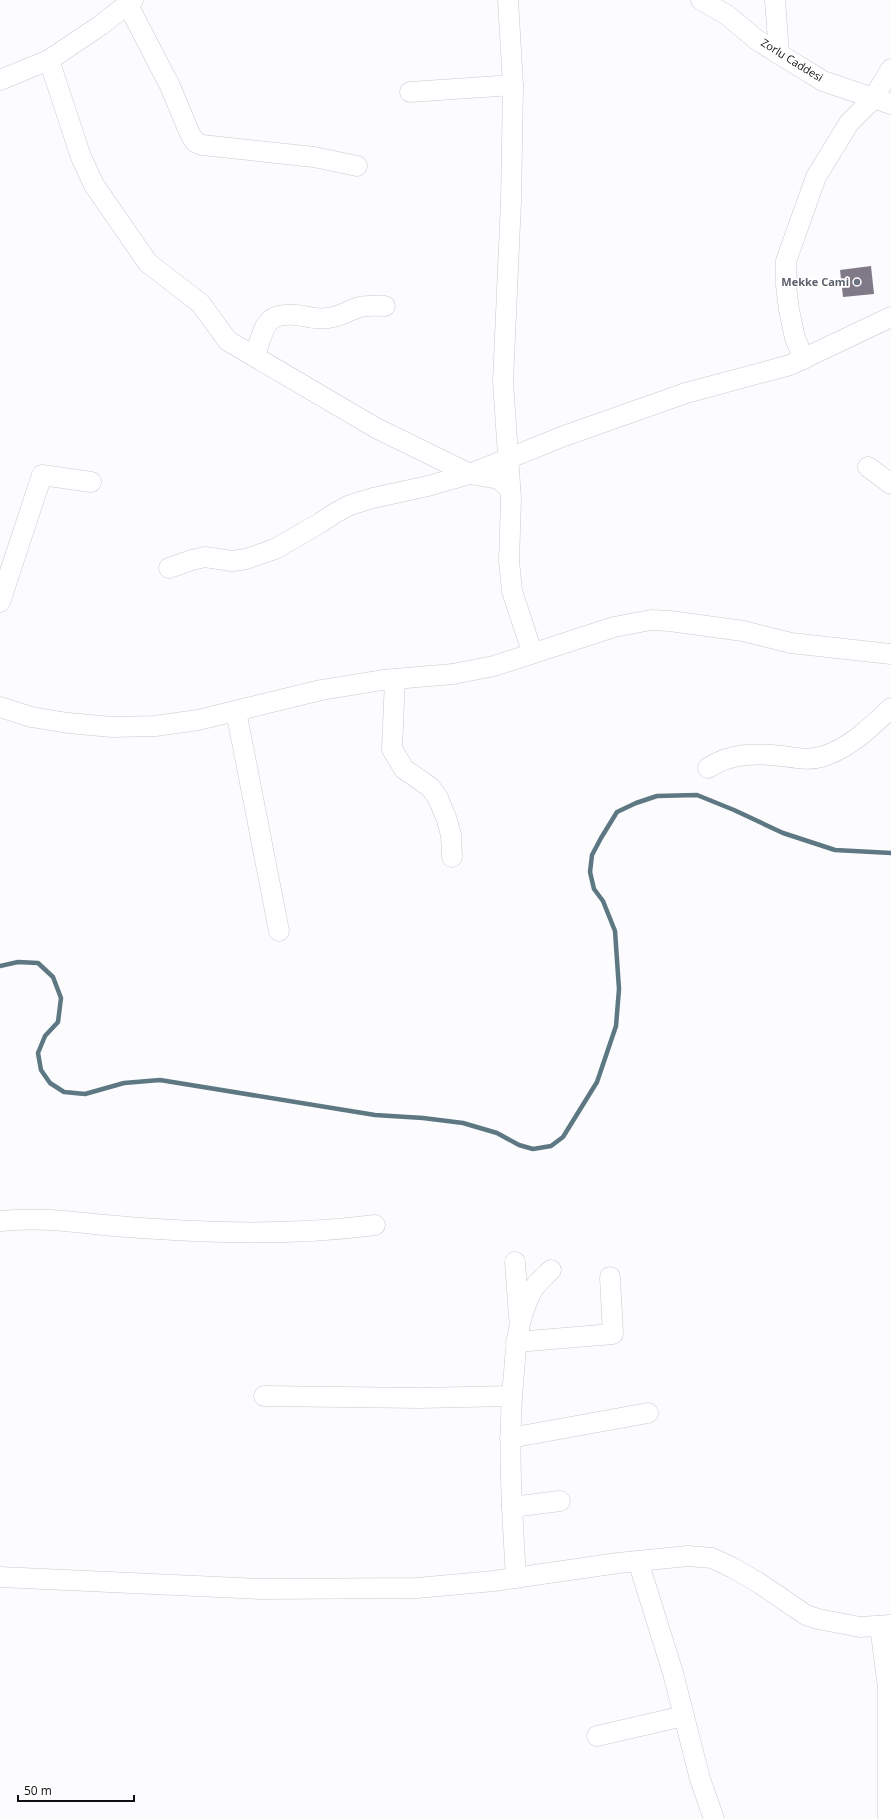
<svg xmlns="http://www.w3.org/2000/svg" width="891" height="1819" font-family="'Open Sans',sans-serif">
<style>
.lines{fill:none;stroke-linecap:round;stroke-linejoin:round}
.stream{stroke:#5d7883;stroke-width:4.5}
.building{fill:#807a88}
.minor-casing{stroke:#cdc6d5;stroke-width:21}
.minor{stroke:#fff;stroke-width:20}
.worship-dot{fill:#6b7280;stroke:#fff;stroke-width:1.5}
.labels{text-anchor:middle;stroke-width:3.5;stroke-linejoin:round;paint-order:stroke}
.street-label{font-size:11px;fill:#110f14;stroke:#fff}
.worship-label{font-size:11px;font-weight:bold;fill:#5b616d;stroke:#fff;text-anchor:end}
</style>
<rect width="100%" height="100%" fill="#fcfbfe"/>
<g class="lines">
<!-- stream -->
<polyline class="stream" points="0,966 18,962 38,963 53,977 61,998 58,1022 45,1036 38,1053 41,1070 50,1083 64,1092 85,1094 124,1083 160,1080 375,1115 423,1118 463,1123 497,1133 519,1145 533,1149 551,1146 563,1137 597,1082 616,1026 619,989 615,931 603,901 594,889 590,872 592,855 601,838 617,812 636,803 657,796 697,795 734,810 783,833 835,850 891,853"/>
</g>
<!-- building -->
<polygon class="building" points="871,266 874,294 843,297 840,270"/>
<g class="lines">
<defs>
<g id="minor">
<polyline points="508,0 513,85 511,201 503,382 511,499 509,561 512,591 532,652"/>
<polyline points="701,0 727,15 757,40 779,54 823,81 891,104"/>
<polyline points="775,0 779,54"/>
<polyline points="128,5 170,86 190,134 195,142 202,145 314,157 357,166"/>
<polyline points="49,60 81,157 94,185 148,263 200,303 228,341 376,428 470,474 499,479 510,489"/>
<polyline points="0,80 49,60 101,25 133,0"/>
<polyline points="410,92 513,85"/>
<path d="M 255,356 C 265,325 265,310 303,316 C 311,318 320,319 328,318 C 340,317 349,310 360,307 C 368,305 377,306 385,306"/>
<polyline points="804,359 795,338 789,310 786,285 786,261 816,177 849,123 873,99 891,69"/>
<polyline points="868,467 891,484"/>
<polyline points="169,568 192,560 205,557 232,561 246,559 275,549 320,523 335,513 350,505 373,498 428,486 470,474 564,436 686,393 790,365 891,317"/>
<polyline points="0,602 42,475 91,482"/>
<polyline points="395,679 392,749 404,769 430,787 438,798 447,820 451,835 452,857"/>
<polyline points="0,707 31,717 68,723 112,727 155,726 198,720 321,690 383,680 453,674 494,666 614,627 651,620 670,621 743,631 791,643 891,654"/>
<polyline points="236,711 279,931"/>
<path d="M 708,768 C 730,753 756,753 782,756 C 796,758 810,761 824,756 C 851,747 871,727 891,708"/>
<path d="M 0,1221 C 44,1216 83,1224 127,1227 C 209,1233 292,1236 375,1225"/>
<polyline points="515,1262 519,1317"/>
<polyline points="516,1342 613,1334 610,1277"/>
<polyline points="264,1396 419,1398 511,1396"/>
<polyline points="510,1438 648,1413"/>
<polyline points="512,1507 560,1501"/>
<polyline points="638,1561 673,1673 700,1779 714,1819"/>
<polyline points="0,1577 261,1589 417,1588 494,1581 618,1563 688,1556 712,1558 733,1568 759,1583 806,1615 818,1619 860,1627 891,1625"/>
<path d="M 516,1578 C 512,1509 507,1441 514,1372 C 516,1345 518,1320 530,1295 C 534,1285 543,1278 551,1270"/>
<polyline points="880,1626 888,1687 888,1819"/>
<polyline points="597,1736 684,1716"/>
</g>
</defs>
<!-- minor casing -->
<use href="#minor" class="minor-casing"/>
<!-- minor -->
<use href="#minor" class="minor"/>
</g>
<!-- markers -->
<circle class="worship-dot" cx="857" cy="282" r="4"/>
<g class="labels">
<!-- street labels -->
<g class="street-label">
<text transform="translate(792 60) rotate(32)" y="4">Zorlu Caddesi</text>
</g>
<!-- worship labels -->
<g class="worship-label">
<text x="849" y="286">Mekke Cami</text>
</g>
</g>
<!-- scale -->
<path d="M18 1795v6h116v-6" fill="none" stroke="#110f14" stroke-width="2"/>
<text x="24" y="1795" font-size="12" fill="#110f14" stroke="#ffffff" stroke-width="3" paint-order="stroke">50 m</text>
</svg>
